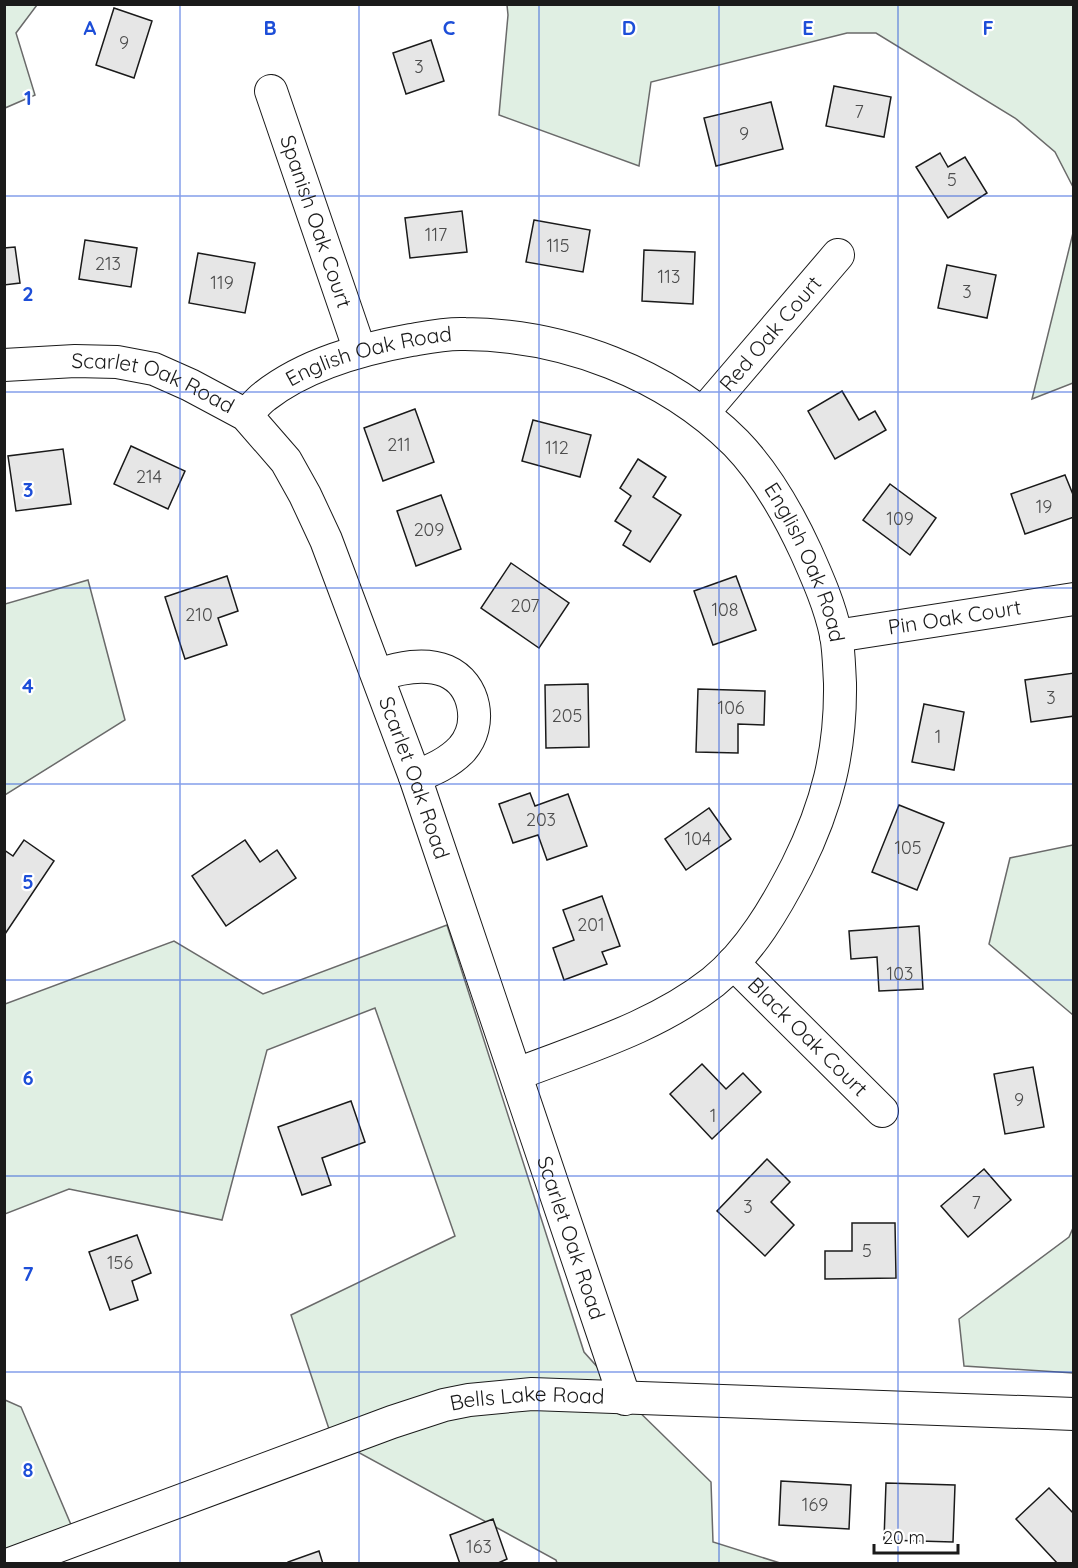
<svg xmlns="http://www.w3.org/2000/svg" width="1078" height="1568" font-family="Quicksand,sans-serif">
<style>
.green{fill:#e0efe3;stroke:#6a6a6a;stroke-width:1.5}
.building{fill:#e6e6e6;stroke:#1a1a1a;stroke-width:1.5}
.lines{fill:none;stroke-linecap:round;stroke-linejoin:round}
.minor-casing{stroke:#1a1a1a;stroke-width:34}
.minor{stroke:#fff;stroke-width:32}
.grid{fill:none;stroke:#1d4ed8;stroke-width:1.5;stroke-opacity:0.55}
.labels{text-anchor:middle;stroke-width:4.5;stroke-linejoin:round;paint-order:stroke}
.number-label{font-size:18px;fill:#4d4d4d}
.street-label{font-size:21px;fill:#1a1a1a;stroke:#fff}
.grid-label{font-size:20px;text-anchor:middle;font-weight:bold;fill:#1d4ed8;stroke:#fff;stroke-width:4.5;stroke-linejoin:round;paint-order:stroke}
</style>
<rect width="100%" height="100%" fill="#fff"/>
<!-- green -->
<g class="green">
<polygon points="5,4 37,5 16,33 35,95 5,108"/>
<polygon points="507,5 1073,5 1073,187 1055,152 1015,118 876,33 847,33 651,82 639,166 499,115 508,15"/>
<polygon points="1073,220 1073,383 1032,399 1073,233"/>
<polygon points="88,580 125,720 5,795 5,604"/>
<polygon points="1073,845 1074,845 1073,1015 989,944 1010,858"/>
<polygon points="447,925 584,1352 626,1399 711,1482 713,1542 780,1563 557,1563 556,1560 332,1438 291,1315 455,1236 375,1008 267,1050 222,1220 69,1189 5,1214 5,1004 174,941 263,994"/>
<polygon points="1073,1228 1073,1373 964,1366 959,1319 1069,1237"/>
<polygon points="5,1400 21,1407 72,1527 5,1554"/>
</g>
<!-- building -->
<g class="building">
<polygon points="114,8 152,21 134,78 96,65"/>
<polygon points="431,40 444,81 406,94 393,53"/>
<polygon points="834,86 891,97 884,137 826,126"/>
<polygon points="771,102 783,149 716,166 704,118"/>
<polygon points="940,153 948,167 965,157 987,193 948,218 916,167"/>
<polygon points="462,211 467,252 410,258 405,218"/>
<polygon points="534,220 590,230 583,272 526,262"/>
<polygon points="85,240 137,248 131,287 79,279"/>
<polygon points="15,247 20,283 4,285 4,248"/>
<polygon points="644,250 695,252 693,304 642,301"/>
<polygon points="198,253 255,263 245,313 189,303"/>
<polygon points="947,265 996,275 987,318 938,308"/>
<polygon points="842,391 859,420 875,411 886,430 835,459 808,411"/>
<polygon points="415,409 434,462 383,481 364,428"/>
<polygon points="533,420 591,435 580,477 522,461"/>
<polygon points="131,446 185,471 168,509 114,484"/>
<polygon points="63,449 71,504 16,511 8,456"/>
<polygon points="638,459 666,477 653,497 681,515 650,562 623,545 631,531 615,521 631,496 620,488"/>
<polygon points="1065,475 1074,497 1074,517 1025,534 1011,494"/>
<polygon points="890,484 936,518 910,555 863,520"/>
<polygon points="441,495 461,549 416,566 397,511"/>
<polygon points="511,563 569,603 539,648 481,608"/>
<polygon points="227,576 238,611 218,618 227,645 185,659 165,597"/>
<polygon points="736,576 756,630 713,645 694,591"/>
<polygon points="1074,673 1074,716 1031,722 1025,680"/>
<polygon points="588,684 589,747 546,748 545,685"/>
<polygon points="698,689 765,691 764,725 738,724 738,753 696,752"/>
<polygon points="924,704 964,712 954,770 912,762"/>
<polygon points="530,793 535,806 568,794 587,846 547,860 538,835 513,843 499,804"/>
<polygon points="899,805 944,823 917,890 872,872"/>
<polygon points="709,808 731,839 686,870 665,839"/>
<polygon points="24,840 54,861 5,934 4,850 13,856"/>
<polygon points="245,840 260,862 277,850 296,878 226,926 192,876"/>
<polygon points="602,896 620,946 602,952 607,964 564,980 553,948 574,940 563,910"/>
<polygon points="919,926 923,989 879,991 877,957 851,959 849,931"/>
<polygon points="702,1064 726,1089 743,1073 761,1092 712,1139 670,1094"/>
<polygon points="1033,1067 1044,1127 1005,1134 994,1074"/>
<polygon points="351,1101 365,1142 322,1158 331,1185 302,1195 278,1127"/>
<polygon points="767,1159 790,1182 771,1202 794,1225 765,1256 717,1211"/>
<polygon points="984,1169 1011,1200 968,1237 941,1206"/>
<polygon points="852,1223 895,1223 896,1278 825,1279 825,1251 852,1251"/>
<polygon points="137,1235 151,1273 132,1281 138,1300 110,1310 89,1252"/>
<polygon points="781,1481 851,1485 849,1529 779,1525"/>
<polygon points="886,1483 955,1485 953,1542 884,1540"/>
<polygon points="1049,1488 1074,1514 1074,1564 1058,1564 1016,1519"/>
<polygon points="493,1519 507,1559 496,1564 460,1564 450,1535"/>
<polygon points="319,1551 323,1564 288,1564 288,1562"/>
</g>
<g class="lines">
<defs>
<g id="minor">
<path id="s1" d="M 271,91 L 360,351"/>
<path id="s2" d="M 4,365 L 75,361 L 117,362 L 154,369 L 190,385 L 246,415 L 286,461 L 305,495 L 326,540 L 415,777 L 625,1399"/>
<path id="s3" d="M 703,413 L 838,255"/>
<path id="s4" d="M 246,415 C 252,409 258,401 265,396 C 306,364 361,349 411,340 C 428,337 447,333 465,334 C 564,335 666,373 736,443 C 766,474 788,513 806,552 C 818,579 830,606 836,635 C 839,651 839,667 840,683 C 841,751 827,806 797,866 C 776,907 750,952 713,982 C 656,1027 584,1048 517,1074"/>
<path id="s5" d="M 836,636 L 1074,599"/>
<path d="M 378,675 C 399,668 424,662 446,671 C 476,684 483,725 462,749 C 449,763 432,770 415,777"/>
<path id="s6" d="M 733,963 L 882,1111"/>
<path id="s7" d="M 10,1564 L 392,1422 L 444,1405 L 469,1400 L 532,1394 L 1074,1414"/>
</g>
</defs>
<!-- minor casing -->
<use href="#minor" class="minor-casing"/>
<!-- minor -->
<use href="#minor" class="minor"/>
</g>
<!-- grid -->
<path class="grid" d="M 180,4 L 180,1564M 359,4 L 359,1564M 539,4 L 539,1564M 719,4 L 719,1564M 898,4 L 898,1564M 4,196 L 1074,196M 4,392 L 1074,392M 4,588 L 1074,588M 4,784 L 1074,784M 4,980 L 1074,980M 4,1176 L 1074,1176M 4,1372 L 1074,1372"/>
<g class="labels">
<!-- number labels -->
<g class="number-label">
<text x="124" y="49">9</text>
<text x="419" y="73">3</text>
<text x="859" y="118">7</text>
<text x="744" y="140">9</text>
<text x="952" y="186">5</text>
<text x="436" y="241">117</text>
<text x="558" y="252">115</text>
<text x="108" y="270">213</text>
<text x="669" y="283">113</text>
<text x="222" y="289">119</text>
<text x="967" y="298">3</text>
<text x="399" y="451">211</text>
<text x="557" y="454">112</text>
<text x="149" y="483">214</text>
<text x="1044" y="513">19</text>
<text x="900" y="525">109</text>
<text x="429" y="536">209</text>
<text x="525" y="612">207</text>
<text x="725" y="616">108</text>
<text x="199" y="621">210</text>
<text x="1051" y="704">3</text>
<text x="731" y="714">106</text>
<text x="567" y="722">205</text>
<text x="938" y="743">1</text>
<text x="541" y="826">203</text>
<text x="698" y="845">104</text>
<text x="908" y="854">105</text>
<text x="591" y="931">201</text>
<text x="900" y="980">103</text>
<text x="1019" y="1106">9</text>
<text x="713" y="1122">1</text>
<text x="976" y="1209">7</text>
<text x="748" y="1213">3</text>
<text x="867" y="1257">5</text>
<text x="120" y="1269">156</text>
<text x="815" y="1511">169</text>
<text x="479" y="1553">163</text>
</g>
<!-- street labels -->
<g class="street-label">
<text dy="7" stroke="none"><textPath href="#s1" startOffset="138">Spanish Oak Court</textPath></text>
<text dy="7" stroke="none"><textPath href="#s3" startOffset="104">Red Oak Court</textPath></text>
<text dy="7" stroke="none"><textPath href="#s4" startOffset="140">English Oak Road</textPath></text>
<text dy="7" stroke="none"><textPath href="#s2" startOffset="153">Scarlet Oak Road</textPath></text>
<text dy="7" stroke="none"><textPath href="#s4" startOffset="678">English Oak Road</textPath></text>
<text dy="7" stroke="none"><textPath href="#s5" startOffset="120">Pin Oak Court</textPath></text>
<text dy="7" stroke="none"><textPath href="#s2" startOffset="657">Scarlet Oak Road</textPath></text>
<text dy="7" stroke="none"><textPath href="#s6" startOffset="105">Black Oak Court</textPath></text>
<text dy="7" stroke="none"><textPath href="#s2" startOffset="1143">Scarlet Oak Road</textPath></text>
<text dy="7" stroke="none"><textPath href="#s7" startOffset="546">Bells Lake Road</textPath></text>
</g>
</g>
<g class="grid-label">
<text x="90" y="35">A</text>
<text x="270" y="35">B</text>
<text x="449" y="35">C</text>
<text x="629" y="35">D</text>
<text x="808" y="35">E</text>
<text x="988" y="35">F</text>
<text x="28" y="105">1</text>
<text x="28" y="301">2</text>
<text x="28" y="497">3</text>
<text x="28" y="693">4</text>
<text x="28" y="889">5</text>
<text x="28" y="1085">6</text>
<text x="28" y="1281">7</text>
<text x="28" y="1477">8</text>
</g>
<!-- border -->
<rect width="1078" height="1568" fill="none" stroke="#1a1a1a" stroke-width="12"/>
<!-- scale -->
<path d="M874 1544v9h84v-9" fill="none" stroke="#1a1a1a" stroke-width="3"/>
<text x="883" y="1544" font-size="18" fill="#1a1a1a" stroke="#ffffff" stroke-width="4.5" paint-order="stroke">20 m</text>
</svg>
